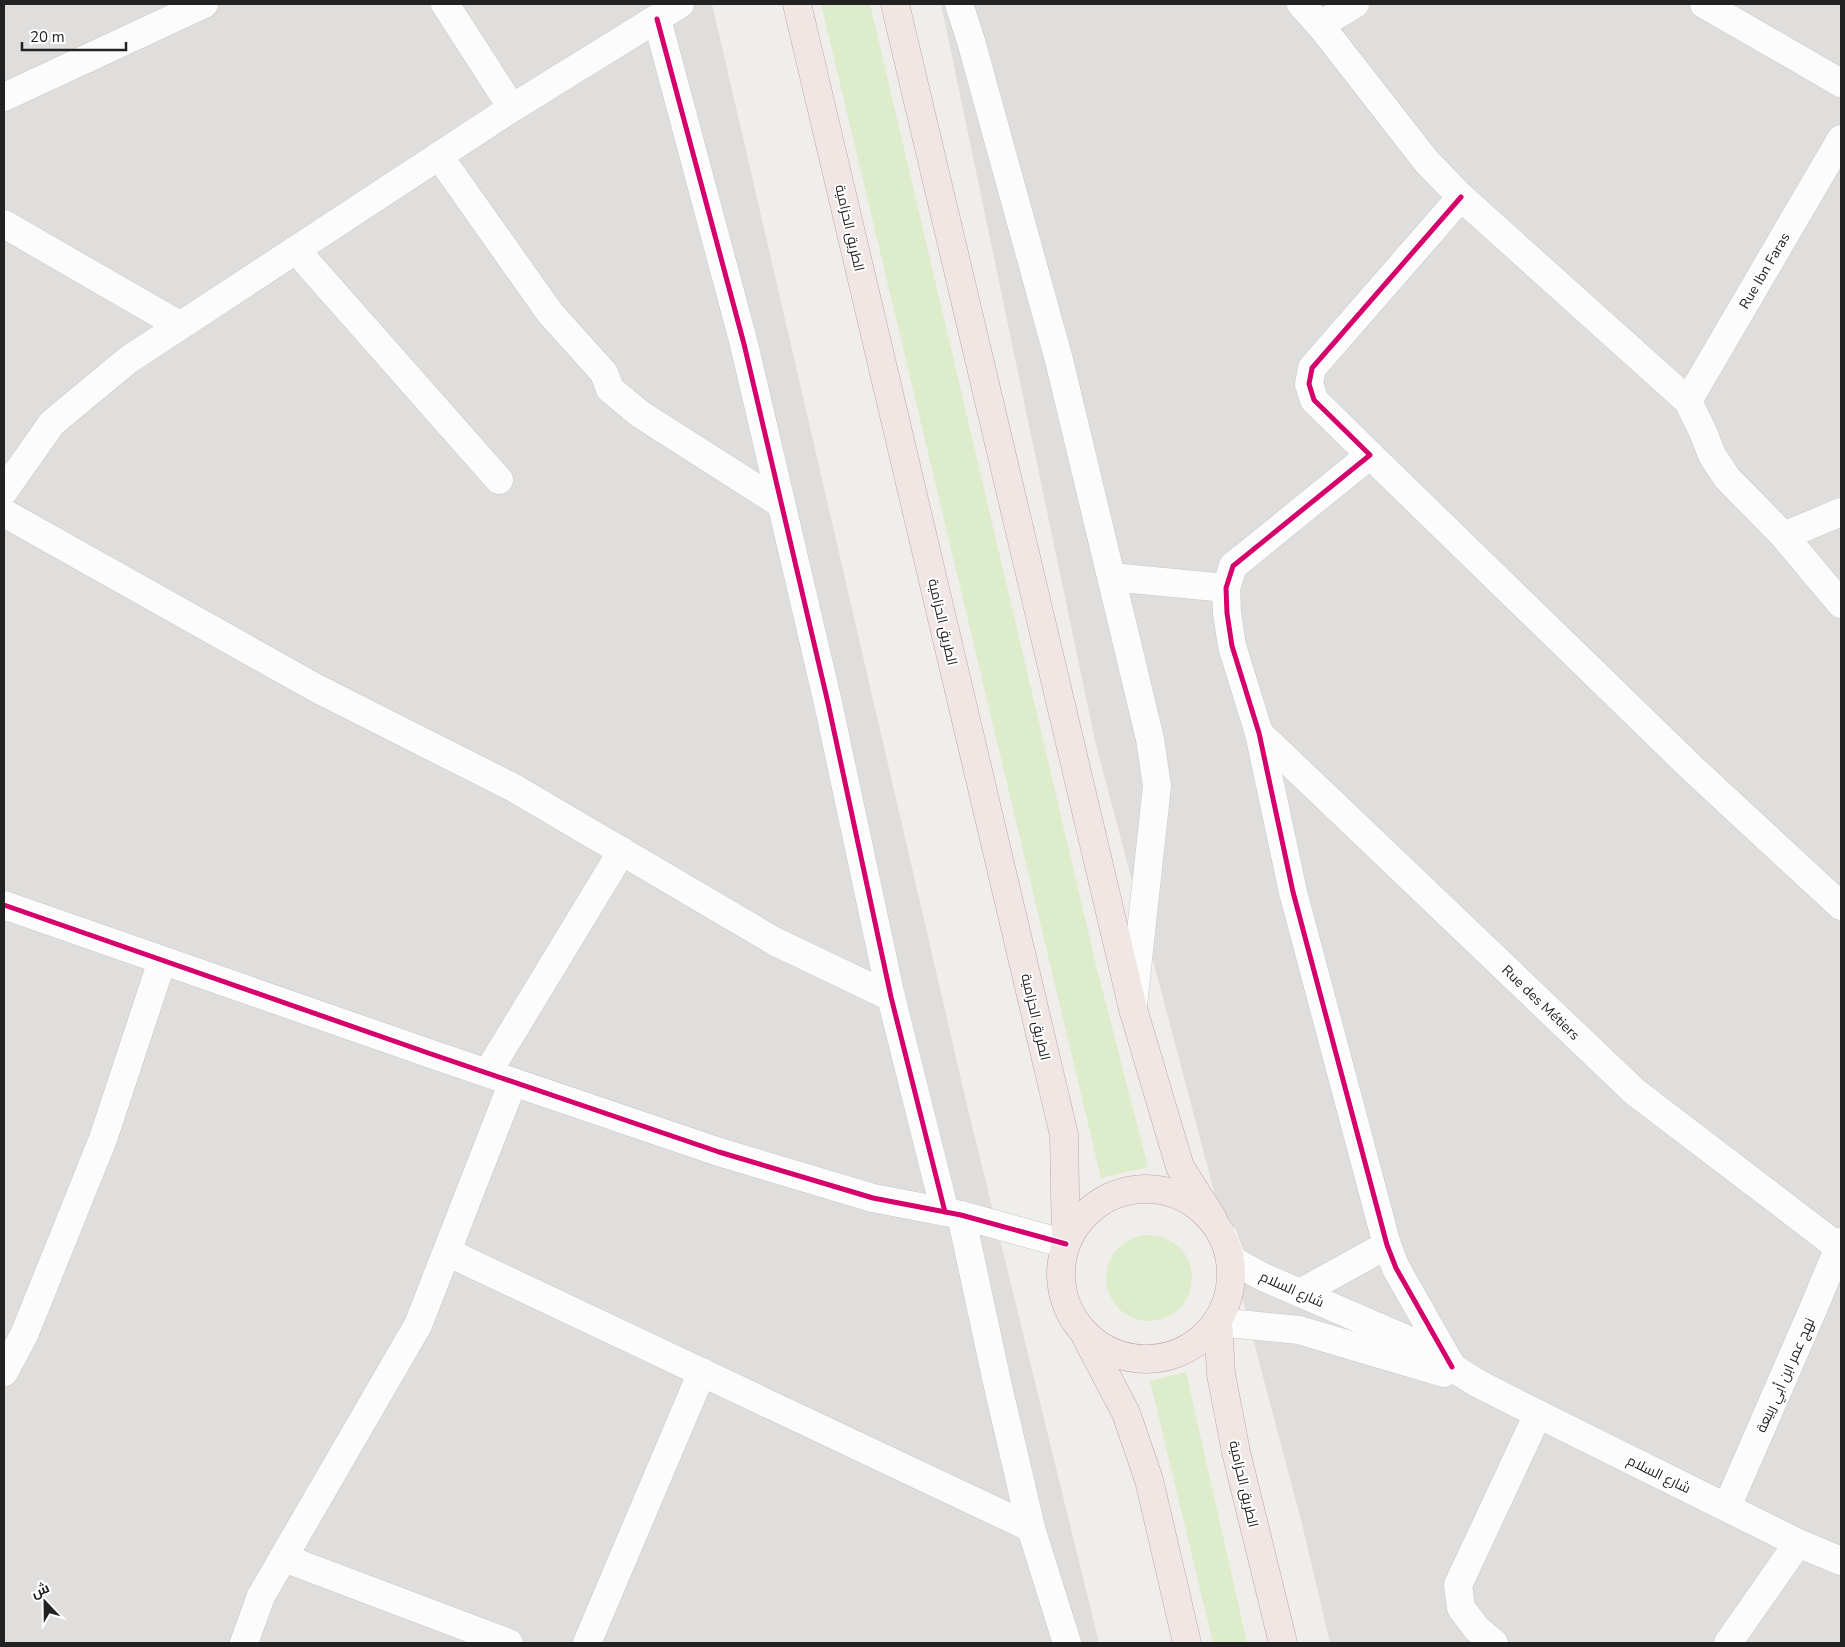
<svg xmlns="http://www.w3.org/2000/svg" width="1845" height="1647" font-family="'Nunito Sans',Cairo,sans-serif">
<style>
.residential{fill:#dfdedc}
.grass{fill:#ddeccb}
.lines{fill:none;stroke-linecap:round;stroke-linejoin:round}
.minor-casing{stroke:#c9c8c7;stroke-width:29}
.trunk-casing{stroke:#c5a2ac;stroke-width:29}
.minor{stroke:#fdfcfc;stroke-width:28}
.trunk{stroke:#f0e6e4;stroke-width:28}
.cycleway-casing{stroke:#fff;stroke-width:8}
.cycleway{stroke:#d6006c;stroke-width:5}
.labels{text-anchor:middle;stroke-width:4;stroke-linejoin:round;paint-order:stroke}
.street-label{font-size:14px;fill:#222;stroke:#fff}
</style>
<rect width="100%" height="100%" fill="#f0eeeb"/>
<!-- residential -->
<g class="residential">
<polygon points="4,4 712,4 966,1101 1099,1643 4,1643"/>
<polygon points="941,4 1841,4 1841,1643 1330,1643 1302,1524 1095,741"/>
</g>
<!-- grass -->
<g class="grass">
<polygon points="821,4 870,4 1096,965 1148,1167 1101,1178"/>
<circle cx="1149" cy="1278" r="43"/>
<polygon points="1186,1372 1247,1643 1213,1643 1150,1381"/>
</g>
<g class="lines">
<defs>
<g id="minor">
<polyline points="445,4 512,108"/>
<polyline points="959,4 971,41 1059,360 1150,739 1157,786 1133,1005"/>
<polyline points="1301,4 1320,25 1427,162 1461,197 1688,401 1703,432 1712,455 1727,478 1784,536 1841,604"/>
<polyline points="1704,4 1841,83"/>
<polyline points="657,19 744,344 828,703 891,997 945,1212"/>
<polyline points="1320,25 1355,4"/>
<polyline points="4,97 204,4"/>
<polyline points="439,156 550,313 604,373 610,389 640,414 781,504"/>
<polyline points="4,224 179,325"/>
<polyline points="296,250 499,480"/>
<path id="s1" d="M 1688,401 L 1841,139"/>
<polyline points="1370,455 1694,770 1841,906"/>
<polyline points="4,491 52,423 128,360 512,108 680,4"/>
<polyline points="4,513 316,688 514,788 774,941 891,997"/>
<polyline points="1784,536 1841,512"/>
<polyline points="1111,577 1226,588"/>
<path id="s2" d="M 1259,733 L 1635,1092 L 1841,1249"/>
<polyline points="4,905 434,1055 719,1152 873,1198 961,1215 1066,1244"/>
<polyline points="488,1072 622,851"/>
<polyline points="961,1215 997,1382 1031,1528 1067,1643"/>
<polyline points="1224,1237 1232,1260 1263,1277 1406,1339 1479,1384 1538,1414 1798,1543 1841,1561"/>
<polyline points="447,1252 1031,1528"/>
<polyline points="1300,1293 1387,1245"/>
<polyline points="1218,1322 1299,1330 1444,1373"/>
<polyline points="1452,1367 1396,1268 1387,1245 1293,892 1259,733 1232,646 1227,613 1226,588 1233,566 1370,455 1314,400 1309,384 1312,368 1461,197"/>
<polyline points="4,1372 24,1335 103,1139 162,961"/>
<polyline points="1727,1507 1814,1307 1841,1242"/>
<polyline points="284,1558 509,1643"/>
<polyline points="244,1643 261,1596 418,1325 513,1082"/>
<polyline points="587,1643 702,1372"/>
<polyline points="1494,1643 1477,1629 1461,1608 1458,1585 1538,1414"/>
<polyline points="1728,1643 1798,1543"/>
</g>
<g id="trunk">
<polyline points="797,4 1064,1135 1066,1244"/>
<polyline points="895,4 1133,1009 1180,1167 1213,1219"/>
<circle cx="1146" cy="1274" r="85"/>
<polyline points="1218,1322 1221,1374 1236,1452 1283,1643"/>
<polyline points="1086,1337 1126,1413 1149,1480 1187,1643"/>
</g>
</defs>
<!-- minor casing -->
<use href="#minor" class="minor-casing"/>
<!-- trunk casing -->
<use href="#trunk" class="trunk-casing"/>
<!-- minor -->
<use href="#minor" class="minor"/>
<!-- trunk -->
<use href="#trunk" class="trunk"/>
<defs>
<g id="cycleway">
<polyline points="657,19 744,344 828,703 891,997 945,1212"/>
<polyline points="4,905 434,1055 719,1152 873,1198 961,1215 1066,1244"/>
<polyline points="1452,1367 1396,1268 1387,1245 1293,892 1259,733 1232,646 1227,613 1226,588 1233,566 1370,455 1314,400 1309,384 1312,368 1461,197"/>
</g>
</defs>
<!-- cycleway casing -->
<use href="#cycleway" class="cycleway-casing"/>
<!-- cycleway -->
<use href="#cycleway" class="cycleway"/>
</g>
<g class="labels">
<!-- street labels -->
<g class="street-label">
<text transform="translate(850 228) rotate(77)" y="5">الطريق الحزامية</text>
<text dy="5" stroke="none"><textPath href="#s1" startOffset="151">Rue Ibn Faras</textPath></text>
<text transform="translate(943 622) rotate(77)" y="5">الطريق الحزامية</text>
<text dy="5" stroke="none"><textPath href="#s2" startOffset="390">Rue des Métiers</textPath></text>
<text transform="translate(1036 1017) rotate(77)" y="5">الطريق الحزامية</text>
<text transform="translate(1292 1289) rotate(24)" y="5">شارع السلام</text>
<text transform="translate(1785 1375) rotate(-66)" y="5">نهج عمر ابن أبي ربيعة</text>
<text transform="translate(1659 1474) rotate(26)" y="5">شارع السلام</text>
<text transform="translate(1244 1484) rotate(77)" y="5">الطريق الحزامية</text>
</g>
</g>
<!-- border -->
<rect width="1845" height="1647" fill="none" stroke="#222222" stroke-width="10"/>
<!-- north arrow -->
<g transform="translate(45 1602) rotate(338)" stroke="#ffffff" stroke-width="4" paint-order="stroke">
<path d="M0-4L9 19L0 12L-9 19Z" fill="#222222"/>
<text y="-8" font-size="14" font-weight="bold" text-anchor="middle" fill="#222222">ش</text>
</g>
<!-- scale -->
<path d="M22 42v8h104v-8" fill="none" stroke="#222222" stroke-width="2.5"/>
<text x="30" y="42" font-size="15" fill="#222222" stroke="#ffffff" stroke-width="4" paint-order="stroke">20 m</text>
</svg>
